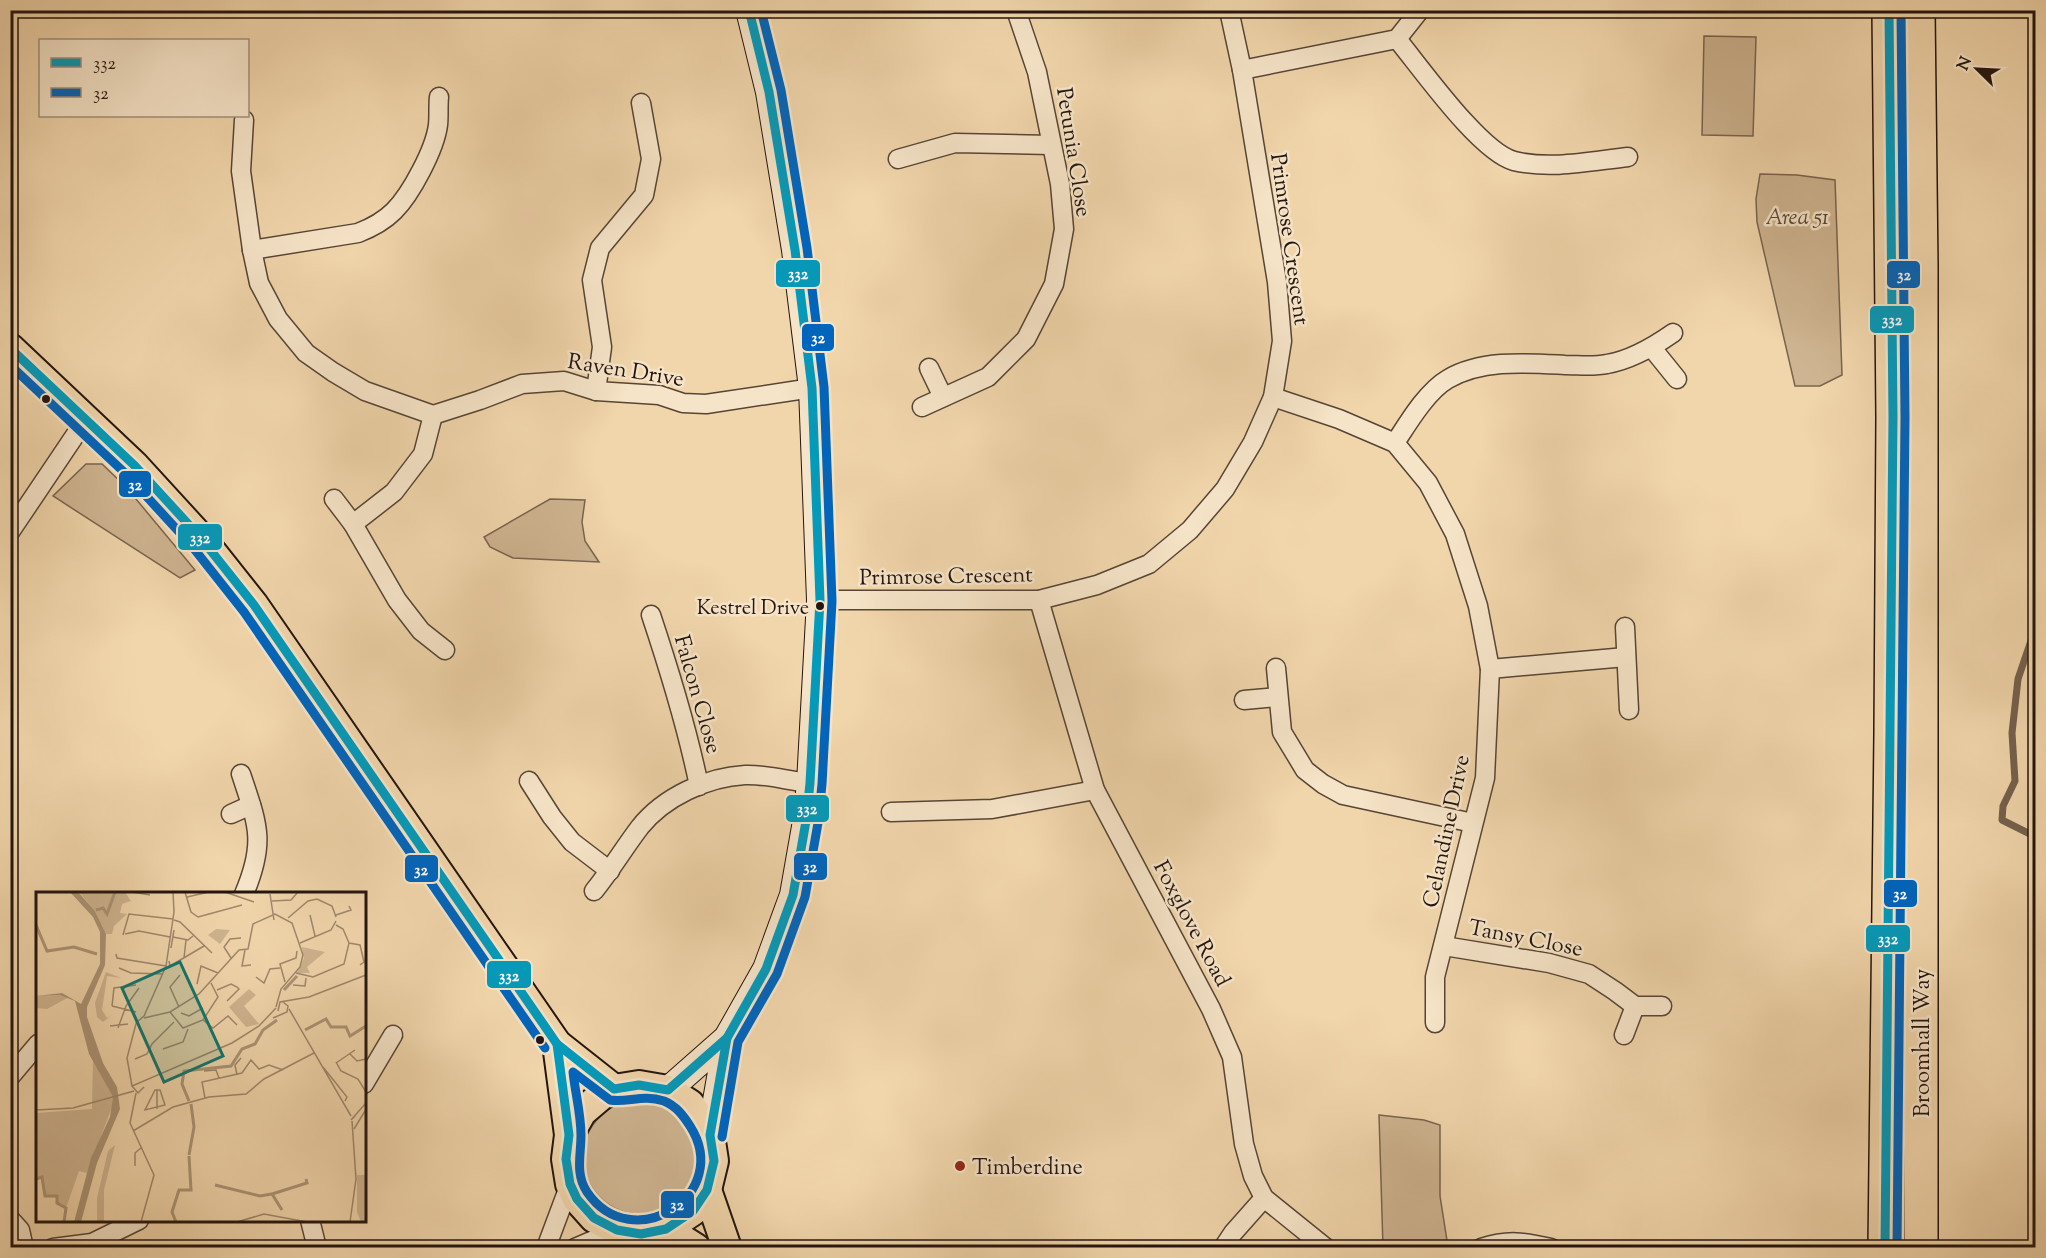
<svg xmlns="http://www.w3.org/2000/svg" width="2046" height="1258" font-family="'Sorts Mill Goudy',serif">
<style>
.green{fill:#ceb490;stroke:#786450;stroke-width:1.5}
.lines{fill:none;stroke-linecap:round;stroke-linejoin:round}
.stream{stroke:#75614d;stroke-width:7}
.street-casing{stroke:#564536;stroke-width:21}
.secondary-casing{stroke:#23150f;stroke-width:28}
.primary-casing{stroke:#23150f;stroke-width:32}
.highway-casing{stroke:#23150f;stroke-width:36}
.street{stroke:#f6e4c8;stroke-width:18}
.secondary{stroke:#f6e4c8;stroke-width:26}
.primary{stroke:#f1d5ab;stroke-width:28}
.highway{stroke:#f1d5ab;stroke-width:33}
.bus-1-casing{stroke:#f6e4c8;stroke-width:14}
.bus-2-casing{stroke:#f6e4c8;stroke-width:14}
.bus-1{stroke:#049abb;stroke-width:9}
.bus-2{stroke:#0065bd;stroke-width:9}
.bus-dot{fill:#23150f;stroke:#f6e4c8;stroke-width:2}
.poi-dot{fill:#8f2418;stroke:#f6e4c8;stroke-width:2}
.labels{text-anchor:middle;stroke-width:5;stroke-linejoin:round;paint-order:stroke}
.bus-label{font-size:20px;fill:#23150f;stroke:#f6e4c8;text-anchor:end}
.street-label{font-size:22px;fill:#23150f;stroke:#f6e4c8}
.park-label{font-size:22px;font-style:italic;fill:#564536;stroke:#f6e4c8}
.poi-label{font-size:22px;fill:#23150f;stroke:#f6e4c8;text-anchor:start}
.inset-river{fill:none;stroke:#ab9476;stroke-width:3}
.inset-road{fill:none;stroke:#9f886d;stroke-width:1.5}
.view{fill:#0f766e;fill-opacity:0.15;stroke:#0f766e;stroke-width:3}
.inset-edge{fill:none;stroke:#23150f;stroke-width:3}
.line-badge{stroke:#f6e4c8;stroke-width:2}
.badge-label{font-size:16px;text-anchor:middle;font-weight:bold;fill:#fff}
</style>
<rect width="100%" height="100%" fill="#f1d5ab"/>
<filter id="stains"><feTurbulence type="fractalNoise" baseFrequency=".00333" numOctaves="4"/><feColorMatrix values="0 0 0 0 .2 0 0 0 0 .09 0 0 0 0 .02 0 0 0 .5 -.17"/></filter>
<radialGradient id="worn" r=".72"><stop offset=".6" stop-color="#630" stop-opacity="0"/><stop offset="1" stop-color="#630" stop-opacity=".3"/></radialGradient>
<!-- green -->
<g class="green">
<polygon points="1704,36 1756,37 1753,136 1702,135"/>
<polygon points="1760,174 1797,175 1835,180 1842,375 1820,386 1795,386 1757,222 1756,199"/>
<polygon points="86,464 102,464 126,487 195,570 180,578 53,496"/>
<polygon points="550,499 585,500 582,522 585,541 599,562 513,558 490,547 484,537"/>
<circle cx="640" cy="1157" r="57"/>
<polygon points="1379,1115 1424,1120 1440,1125 1440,1196 1448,1247 1383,1247"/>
</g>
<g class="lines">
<!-- stream -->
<polyline class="stream" points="2036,626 2018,679 2012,733 2015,781 2003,806 2002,820 2036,837"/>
<defs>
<g id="street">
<path d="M 1397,39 C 1421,68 1480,152 1514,161 C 1551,170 1591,161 1628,157"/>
<polyline points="1242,70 1397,39 1420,10"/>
<polyline points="244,120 241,171 252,250 259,283 278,319 306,353 333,372 365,391 433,415 480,400 522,384 564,381 596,391 659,395 683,403 706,404 812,388"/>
<polyline points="898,159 955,143 1051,145"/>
<path d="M 252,250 L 358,233 C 371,228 384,221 394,211 C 411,194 435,149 438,125 C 439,116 438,106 439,97"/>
<polyline points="1652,348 1677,379"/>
<polyline points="929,368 943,397"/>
<polyline points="596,391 602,347 592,280 600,248 644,195 651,159 641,103"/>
<polyline points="1273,397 1339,419 1395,443 1428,483 1455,534 1478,606 1490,669 1485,778 1435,977 1435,1023"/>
<polyline points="922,407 988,377 1026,339 1054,284 1064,229 1060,184 1037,72 1016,10"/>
<polyline points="433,415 423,454 394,492 353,524 397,600 421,631 445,650"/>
<path d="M 1395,443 C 1408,423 1427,391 1448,379 C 1482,359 1527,363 1565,365 C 1579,365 1593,367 1607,364 C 1631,360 1653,347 1673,333"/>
<polyline points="334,499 353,524"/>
<polyline points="10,532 86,419"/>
<polyline points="820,600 1039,600 1097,585 1149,564 1190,530 1225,489 1253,442 1273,397 1282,341 1277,282 1242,70 1229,10"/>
<polyline points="1039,600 1095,790 1211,1009 1232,1057 1244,1144 1253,1176 1264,1198 1326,1248"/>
<path d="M 651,615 C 670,672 687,727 699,786"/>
<polyline points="1625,627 1629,710"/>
<polyline points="1276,668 1282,732 1305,770 1323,784 1343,795 1473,823"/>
<polyline points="1490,669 1626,657"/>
<polyline points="1244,700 1278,697"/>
<path d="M 241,774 C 258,825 266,842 244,894"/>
<polyline points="529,781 552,817 572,842 610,871"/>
<polyline points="891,812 992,809 1095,790"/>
<polyline points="231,814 251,805"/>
<path d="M 594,891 C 611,870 624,848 640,827 C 664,797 707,777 745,775 C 766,774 789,781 810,783"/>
<polyline points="1444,946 1549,963 1589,974 1615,991 1635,1006 1662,1006"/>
<polyline points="1624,1035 1635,1006"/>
<polyline points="10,1077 38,1044"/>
<polyline points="364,1084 393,1035"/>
<polyline points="10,1219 20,1230 24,1248"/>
<polyline points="310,1220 317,1248"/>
<polyline points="53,1248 92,1243 139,1220"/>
<polyline points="546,1248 570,1184"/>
<polyline points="575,1248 617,1230"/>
<polyline points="1223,1248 1233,1233 1264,1198"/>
<path d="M 1481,1248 C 1509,1239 1523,1242 1551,1248"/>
</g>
<g id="secondary">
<polyline points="668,1090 727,1038 766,969 793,895 806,821 810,783 820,600 812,388 795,250 769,92 749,10"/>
<polyline points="710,1135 727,1038"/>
</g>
<g id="primary">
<polyline points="10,348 135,466 200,537 254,605 557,1044 614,1089"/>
<polyline points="557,1044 569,1135 566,1159 570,1184 577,1199 594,1218 617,1230 641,1234 666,1229 693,1211 707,1190 714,1161 710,1135 690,1104 668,1090 639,1085 614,1089 602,1095 582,1112 569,1135"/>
<polyline points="707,1190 727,1248"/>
<polyline points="666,1229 696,1248"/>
</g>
<g id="highway">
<polyline points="1918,10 1921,266 1921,1248"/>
<polyline points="1885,1248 1891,734 1893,417 1889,10"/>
</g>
</defs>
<!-- street casing -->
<use href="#street" class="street-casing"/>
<!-- secondary casing -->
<use href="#secondary" class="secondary-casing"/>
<!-- primary casing -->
<use href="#primary" class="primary-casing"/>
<!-- highway casing -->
<use href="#highway" class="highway-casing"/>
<!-- street -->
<use href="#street" class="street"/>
<!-- secondary -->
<use href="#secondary" class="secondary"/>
<!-- primary -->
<use href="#primary" class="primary"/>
<!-- highway -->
<use href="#highway" class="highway"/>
<defs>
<g id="bus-1">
<polyline points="10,348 135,466 200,537 254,605 557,1044 614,1089 639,1085 668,1090 727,1038 766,969 793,895 806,821 810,783 820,600 812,388 795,250 769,92 749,10"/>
<polyline points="557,1044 569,1135 566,1159 570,1184 577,1199 594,1218 617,1230 641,1234 666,1229 693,1211 707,1190 714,1161 710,1135 727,1038"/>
<polyline points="1885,1248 1893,417 1889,10"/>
</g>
<g id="bus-2">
<polyline points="10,365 126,474 191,545 244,612 545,1048"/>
<path d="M 573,1072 L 610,1100 C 627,1103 643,1094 664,1101 C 676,1106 683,1115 690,1126 C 734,1195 632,1258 587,1192 C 575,1174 581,1155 581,1135 C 581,1114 575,1092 573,1072 Z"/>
<polyline points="722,1137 738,1042 777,974 805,897 818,823 822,784 832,601 824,387 807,248 781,90 761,10"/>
<polyline points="1897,1248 1905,417 1901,10"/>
</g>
</defs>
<!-- bus-1 casing -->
<use href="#bus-1" class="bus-1-casing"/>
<!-- bus-2 casing -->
<use href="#bus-2" class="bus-2-casing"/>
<!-- bus-1 -->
<use href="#bus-1" class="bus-1"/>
<!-- bus-2 -->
<use href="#bus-2" class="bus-2"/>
</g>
<!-- markers -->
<g class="bus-dot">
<circle cx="46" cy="399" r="5"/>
<circle cx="820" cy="606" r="5"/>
<circle cx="540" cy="1040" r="5"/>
</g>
<circle class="poi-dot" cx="960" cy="1166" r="6"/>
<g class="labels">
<!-- bus labels -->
<g class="bus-label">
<text x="809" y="614">Kestrel Drive</text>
</g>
<!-- street labels -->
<g class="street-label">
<text transform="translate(1075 152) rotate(81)" y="8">Petunia Close</text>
<text transform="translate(1291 239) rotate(82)" y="8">Primrose Crescent</text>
<text transform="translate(626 369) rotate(9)" y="8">Raven Drive</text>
<text transform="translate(946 575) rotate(-1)" y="8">Primrose Crescent</text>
<text transform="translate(699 694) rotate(74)" y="8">Falcon Close</text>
<text transform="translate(1445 831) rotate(-78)" y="8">Celandine Drive</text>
<text transform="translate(1193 923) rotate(62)" y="8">Foxglove Road</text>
<text transform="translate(1526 937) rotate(11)" y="8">Tansy Close</text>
<text transform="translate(1921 1043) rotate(-90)" y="8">Broomhall Way</text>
</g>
<!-- park labels -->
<g class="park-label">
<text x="1797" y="224">Area 51</text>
</g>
<!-- poi labels -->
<g class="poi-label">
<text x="972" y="1174">Timberdine</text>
</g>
</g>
<!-- overview -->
<g transform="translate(36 892)">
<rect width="330" height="330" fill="#f1d5ab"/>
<path d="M 43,0 L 89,0 L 95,9 L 86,12 L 84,21 L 91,22 L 78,34 L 76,42 L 70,42 L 59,19 ZM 180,37 L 194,38 L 184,52 L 172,43 ZM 266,55 L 289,60 L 271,75 L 274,81 L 261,81 L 268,66 ZM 70,80 L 85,86 L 71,84 L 66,118 L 71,126 L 76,123 L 67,130 L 61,125 L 59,111 ZM 213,97 L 220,103 L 208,114 L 223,132 L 210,135 L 193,115 ZM 24,103 L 33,105 L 11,117 L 0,116 L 0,104 ZM 57,168 L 77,205 L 76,215 L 51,281 L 43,279 L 30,316 L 22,312 L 21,304 L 10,303 L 6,284 L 0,287 L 0,221 L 56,217 ZM 79,253 L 68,298 L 68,330 L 61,330 L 61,306 L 72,259 ZM 321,283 L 330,283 L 330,330 L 325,330 L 321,320 Z" fill="#ceb490"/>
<path d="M 34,0 L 42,0 L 59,19 L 70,42 L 69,73 L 51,115 L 51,125 L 67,171 L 81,195 L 84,217 L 61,271 L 45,330 L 38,330 L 55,266 L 74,225 L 77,205 L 53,162 L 39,109 L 24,103 L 0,104 L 26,101 L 45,112 L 64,72 L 64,40 L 57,25 Z" fill="#ab9476"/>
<path class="inset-river" d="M 60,18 L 67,16 L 71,22 L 79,0M 0,33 L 11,59 L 38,55 L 61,62M 248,98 L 261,84M 269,138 L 290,127 L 295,135 L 310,135 L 314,144 L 330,134M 153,209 L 146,192 L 148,179 L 195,174 L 206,157 L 219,152 L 227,138 L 241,128M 153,263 L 158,235 L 155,212M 0,287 L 6,285 L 9,304 L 21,304 L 21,311 L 30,316 L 28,330M 179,293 L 224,304 L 236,302 L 246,318M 236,302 L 271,291 L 270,287M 140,330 L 136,320 L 143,298 L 155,298 L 153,264"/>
<path class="inset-road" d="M 96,0 L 114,3M 149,0 L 155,20 L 162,25M 189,0 L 218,10M 234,2 L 238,28M 151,5 L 173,0M 236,9 L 255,8 L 262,0M 274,23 L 279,44M 300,23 L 315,18 L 313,14M 162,25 L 206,13M 252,26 L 272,9 L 281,7 L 296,14 L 300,25M 138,28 L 144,30 L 176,61M 89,42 L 103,39 L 134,45M 87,43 L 93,22 L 137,27M 137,45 L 152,48 L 157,44M 264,51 L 295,38 L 300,29M 313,51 L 324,53 L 328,70 L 324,73M 135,56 L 138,38M 209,58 L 206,74 L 215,73M 80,62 L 81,66 L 130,74M 148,66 L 150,48M 195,66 L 188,55 L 194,47 L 205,46M 133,69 L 134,74 L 168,54M 83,76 L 95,81 L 127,82M 260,81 L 277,85 L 308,72 L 313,51 L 307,37 L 300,33M 220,85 L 228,91 L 234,77 L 244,76M 249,90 L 244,72 L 260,66 L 261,59M 161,92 L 165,74 L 182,81M 257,93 L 269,94 L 270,86M 181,98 L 195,92 L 201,95 L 203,97 L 191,109M 76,114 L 78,96 L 100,93M 76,114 L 100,120M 143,115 L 134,95 L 144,83M 253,117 L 315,224M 242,119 L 244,110 L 273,105 L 330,83M 134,120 L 147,136 L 167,128 L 182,105 L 175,91M 145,121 L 153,124 L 167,116M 108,126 L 134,120 L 163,102 L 203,58 L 212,57 L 217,32 L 239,22 L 256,31 L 267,63 L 264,75 L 245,97 L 240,115M 237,126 L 251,120 L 252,114 L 247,110M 167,128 L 177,136 L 192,124 L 201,133M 101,130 L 108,124 L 130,74 L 138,20 L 137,0M 74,134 L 92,132M 82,136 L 90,114 L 103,96M 127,157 L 147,150 L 152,137M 314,162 L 321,169 L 330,167M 99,167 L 111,162 L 116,152 L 138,130M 300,170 L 305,179 L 322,187 L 330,200M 300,171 L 319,158M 287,175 L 311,205 L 309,209M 168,179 L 180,178 L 183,186M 206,181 L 215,168 L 223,177 L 233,173 L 247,178M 201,183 L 199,173 L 205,166M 96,194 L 91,166 L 101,128M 108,195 L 102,201 L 96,194 L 196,151 L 223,134 L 240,116M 119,198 L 124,198 L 129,213 L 109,218 ZM 121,198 L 121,217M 100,201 L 94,231 L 118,283 L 105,330M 169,206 L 166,190 L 206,181M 0,218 L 37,216 L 98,199M 319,224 L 315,228 L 330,211M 318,237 L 329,219M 97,239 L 137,215 L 173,205 L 210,202 L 228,187 L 278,161M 99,274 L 99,261 L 106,255M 201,330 L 228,322 L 271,330M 314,330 L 320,287 L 316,229"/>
<path class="view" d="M 144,70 L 187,164 L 128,190 L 86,96 Z"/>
<rect width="330" height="330" class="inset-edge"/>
</g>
<g class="line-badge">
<rect x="775" y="259" width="46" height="29" rx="6" fill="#049abb"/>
<rect x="1886" y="260" width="35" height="29" rx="6" fill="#0065bd"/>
<rect x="1869" y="305" width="46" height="29" rx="6" fill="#049abb"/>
<rect x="801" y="323" width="34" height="29" rx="6" fill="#0065bd"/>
<rect x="118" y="470" width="34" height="28" rx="6" fill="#0065bd"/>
<rect x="177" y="523" width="46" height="28" rx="6" fill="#049abb"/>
<rect x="785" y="794" width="45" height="29" rx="6" fill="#049abb"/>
<rect x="793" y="852" width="35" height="29" rx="6" fill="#0065bd"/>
<rect x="404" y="854" width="35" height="29" rx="6" fill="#0065bd"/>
<rect x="1883" y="879" width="35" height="29" rx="6" fill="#0065bd"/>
<rect x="1865" y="924" width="46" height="29" rx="6" fill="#049abb"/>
<rect x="486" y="960" width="46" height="29" rx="6" fill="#049abb"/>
<rect x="660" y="1190" width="35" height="29" rx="6" fill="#0065bd"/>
</g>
<g class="badge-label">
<text x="798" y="279">332</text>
<text x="1904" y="280">32</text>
<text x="1892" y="325">332</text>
<text x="818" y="343">32</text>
<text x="135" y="490">32</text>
<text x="200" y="543">332</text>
<text x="807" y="814">332</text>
<text x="810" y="872">32</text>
<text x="421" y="875">32</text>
<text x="1900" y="899">32</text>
<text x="1888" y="944">332</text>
<text x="509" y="981">332</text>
<text x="677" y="1210">32</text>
</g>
<!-- margin -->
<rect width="2046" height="1258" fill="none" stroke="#f1d5ab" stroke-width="36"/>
<rect x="12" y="12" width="2022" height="1234" fill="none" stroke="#23150f" stroke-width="3"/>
<rect x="18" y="18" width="2010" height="1222" fill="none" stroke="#23150f" stroke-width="1.5"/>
<!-- legend -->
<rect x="39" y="39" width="210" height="78" fill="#f6e4c8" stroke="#a2917e" stroke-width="1.5"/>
<rect x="51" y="58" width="30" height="9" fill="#049abb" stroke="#a2917e" stroke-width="1.5"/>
<text x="93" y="69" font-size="18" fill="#23150f">332</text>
<rect x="51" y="88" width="30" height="9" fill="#0065bd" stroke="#a2917e" stroke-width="1.5"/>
<text x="93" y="99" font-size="18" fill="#23150f">32</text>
<!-- north arrow -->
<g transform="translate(1977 69) rotate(294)" stroke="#f6e4c8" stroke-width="4.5" paint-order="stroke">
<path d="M0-4.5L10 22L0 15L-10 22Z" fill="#23150f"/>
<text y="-9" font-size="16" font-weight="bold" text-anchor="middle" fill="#23150f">N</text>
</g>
<rect width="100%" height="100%" filter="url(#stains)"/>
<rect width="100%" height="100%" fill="url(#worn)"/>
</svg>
